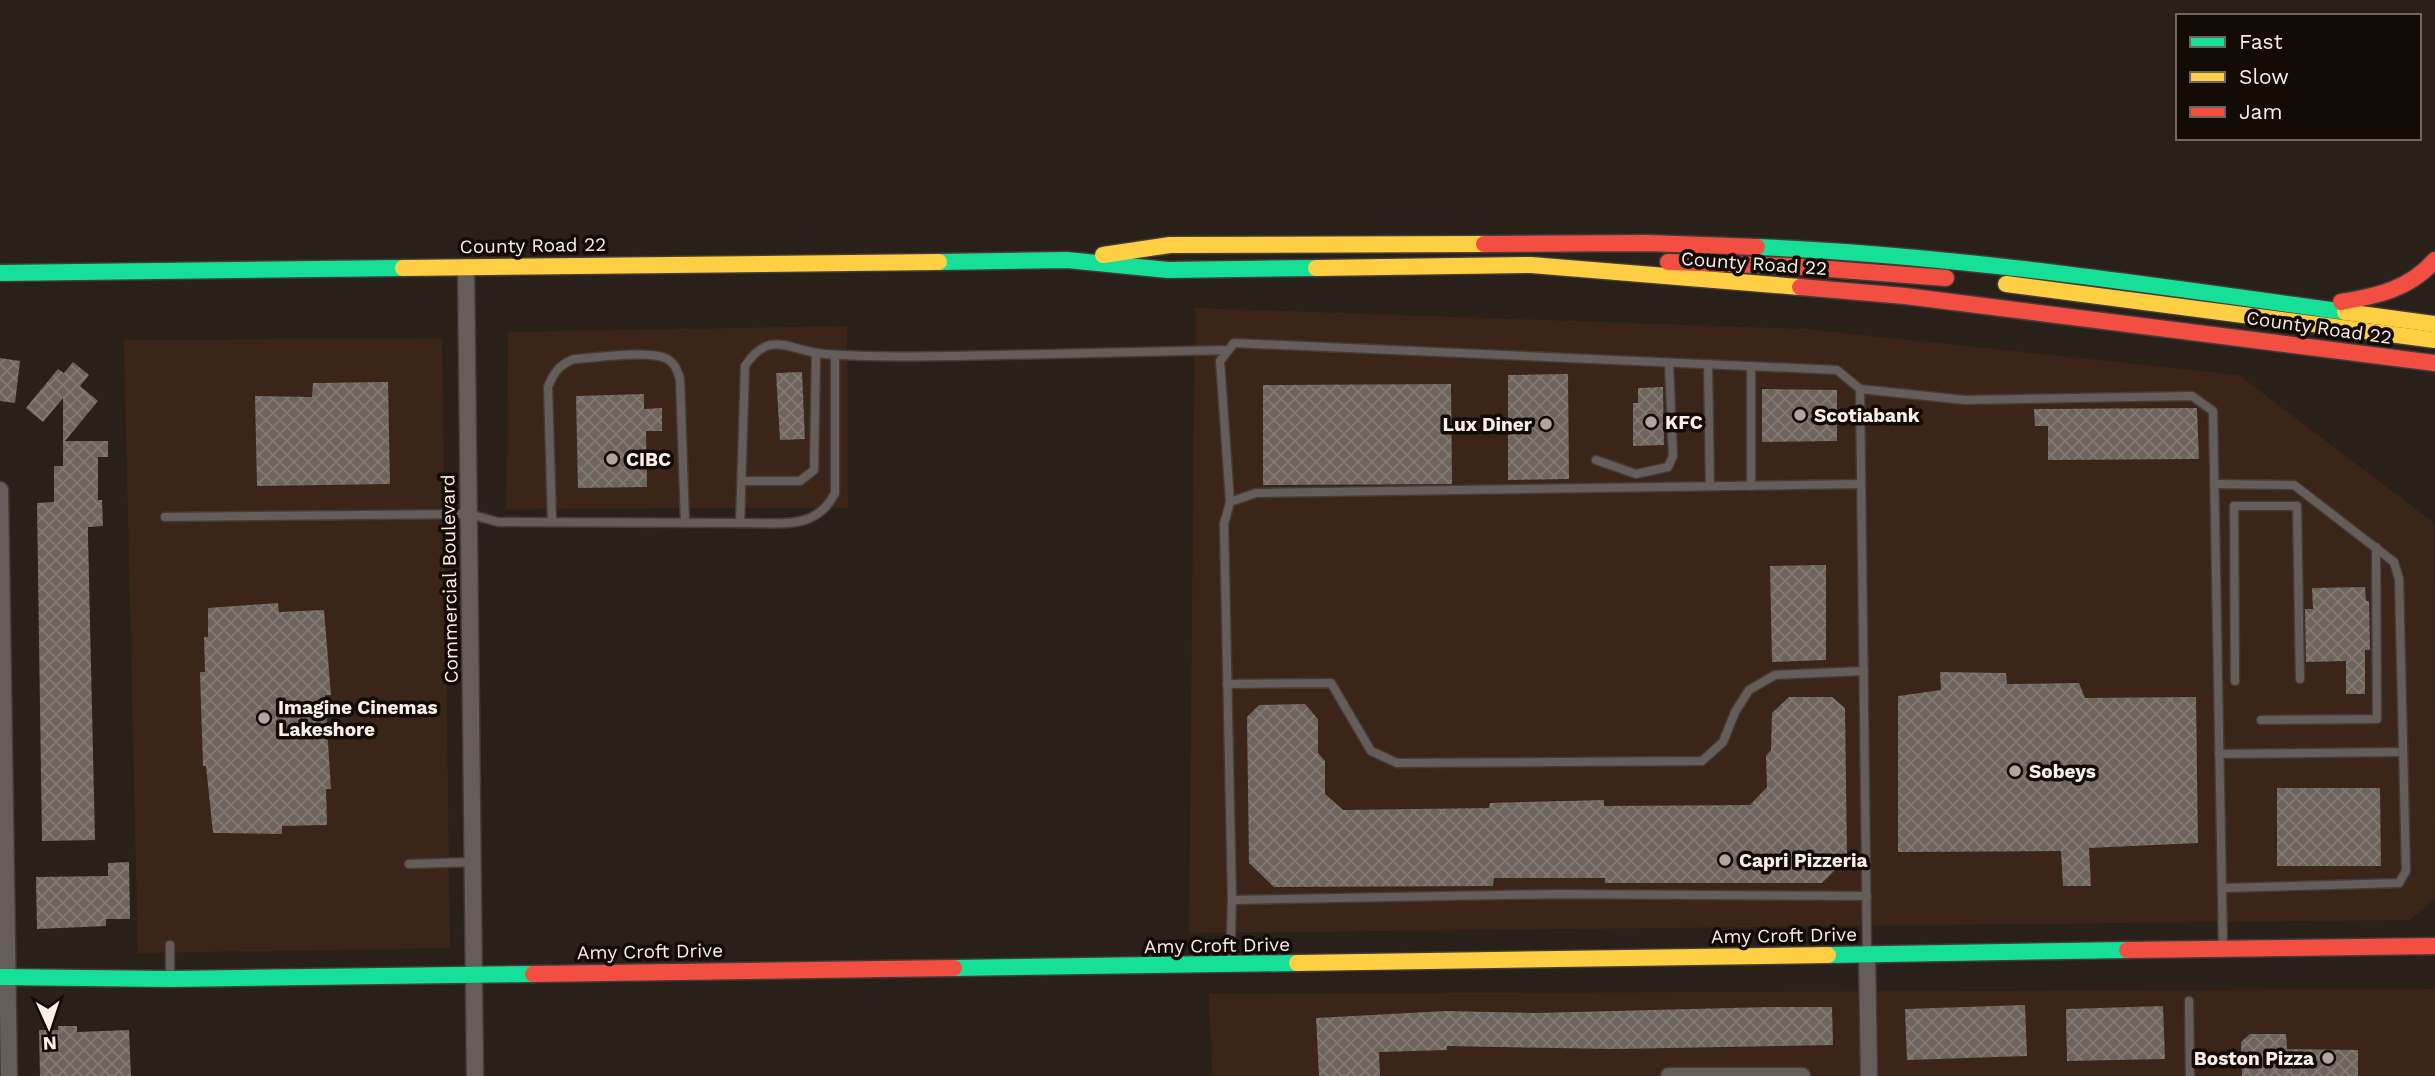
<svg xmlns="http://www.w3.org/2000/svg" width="2435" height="1076" font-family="'Work Sans',sans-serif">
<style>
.built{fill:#3a2518}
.building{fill:url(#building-cross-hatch)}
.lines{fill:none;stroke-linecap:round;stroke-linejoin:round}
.lane-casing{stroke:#443b38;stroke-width:11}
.street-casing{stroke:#443b38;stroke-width:19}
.fast-casing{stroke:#443b38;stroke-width:19}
.slow-casing{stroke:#443b38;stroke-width:19}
.jam-casing{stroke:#443b38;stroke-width:19}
.lane{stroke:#655d59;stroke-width:8}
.street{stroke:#655d59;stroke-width:16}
.fast{stroke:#16e098;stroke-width:16}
.slow{stroke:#ffcf43;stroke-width:16}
.jam{stroke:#f24e42;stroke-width:16}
.poi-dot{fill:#b1a69f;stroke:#120b06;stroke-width:2.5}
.labels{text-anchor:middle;stroke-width:7;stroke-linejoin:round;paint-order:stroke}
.street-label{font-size:19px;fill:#faeee7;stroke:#120b06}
.poi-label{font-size:19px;font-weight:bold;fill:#faeee7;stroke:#120b06;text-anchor:start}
</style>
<defs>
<pattern id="building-cross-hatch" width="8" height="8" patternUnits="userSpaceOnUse" patternTransform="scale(1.75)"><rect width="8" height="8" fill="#6d645e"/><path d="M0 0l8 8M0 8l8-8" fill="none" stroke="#837a75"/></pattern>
</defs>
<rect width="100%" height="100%" fill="#2a201a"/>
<!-- built -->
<g class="built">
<polygon points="1195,308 1805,329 2239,375 2434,523 2435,899 2410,920 1189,933"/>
<polygon points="847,326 848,508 506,509 508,332"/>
<polygon points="442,338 450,948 138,953 124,340"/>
<polygon points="2435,989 2435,1076 1212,1076 1209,994"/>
</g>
<!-- building -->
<g class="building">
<polygon points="0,358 20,361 15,403 0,401"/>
<polygon points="73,362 89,375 80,386 98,401 65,441 108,441 108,457 98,457 98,500 102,500 103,526 88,527 88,535 95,840 42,841 37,503 54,502 54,466 63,466 63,398 43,422 26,408 58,369 64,373"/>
<polygon points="802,372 805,439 780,440 776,373"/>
<polygon points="1568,374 1569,479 1508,480 1508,375"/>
<polygon points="388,382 390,484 257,486 255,396 312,397 313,383"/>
<polygon points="1451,384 1452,484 1263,485 1263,385"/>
<polygon points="1663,387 1664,445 1633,446 1633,403 1638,403 1638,388"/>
<polygon points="1762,389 1837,390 1837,441 1762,442"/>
<polygon points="644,394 644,409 662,408 662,431 646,431 647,487 578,488 576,396"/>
<polygon points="2197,408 2199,459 2048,460 2048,426 2035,426 2034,409"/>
<polygon points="1826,565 1826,660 1772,662 1770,566"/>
<polygon points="2365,587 2366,601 2369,601 2370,650 2365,650 2365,694 2346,694 2346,661 2306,662 2305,609 2313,609 2312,588"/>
<polygon points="278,603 279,612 324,610 331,695 325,695 331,789 326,789 327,825 282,826 282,834 213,833 206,766 203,766 200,672 205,672 204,637 208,637 208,608"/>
<polygon points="1940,672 2006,673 2007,684 2079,683 2085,698 2196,697 2198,843 2089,848 2091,886 2063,886 2061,851 1898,852 1898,696 1941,690"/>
<polygon points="1789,697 1832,697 1845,708 1847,858 1822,883 1605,883 1605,878 1494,878 1493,886 1274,887 1249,863 1247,717 1259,705 1305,704 1318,719 1318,753 1325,761 1325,794 1343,810 1489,808 1490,803 1604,800 1604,806 1750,805 1767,787 1766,756 1771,750 1772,713"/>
<polygon points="2277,788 2380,788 2381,866 2277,866"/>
<polygon points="129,862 130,919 106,919 106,926 37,929 36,877 108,876 108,863"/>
<polygon points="2025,1005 2027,1056 1907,1060 1905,1009"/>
<polygon points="2163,1006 2165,1059 2067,1061 2066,1009"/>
<polygon points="1769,1007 1832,1007 1833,1045 1615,1049 1447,1046 1447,1050 1379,1052 1380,1076 1319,1076 1316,1018 1446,1011 1536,1013"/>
<polygon points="58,1026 77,1026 77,1032 129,1030 131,1076 40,1076 39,1030 58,1030"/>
<polygon points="2250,1034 2286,1034 2287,1049 2358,1050 2358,1076 2242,1076 2241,1042"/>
</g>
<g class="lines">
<defs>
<g id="lane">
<polyline points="1708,364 1710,486"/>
<polyline points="1751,366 1751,486"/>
<polyline points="1596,460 1636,474 1668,467 1673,456 1669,363"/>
<polyline points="743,481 800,481 814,470 816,353"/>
<polyline points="2215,484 2294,485 2394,562 2399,579 2406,871 2399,883 2222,888"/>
<polyline points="1230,502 1220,361 1234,343 1837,370 1860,389"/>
<path d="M 165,517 L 469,514 L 498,522 L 740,523 L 745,366 C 770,328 790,351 824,354 C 883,358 941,356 1000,355 C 1076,353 1152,352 1228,350"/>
<path d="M 552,522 L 548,387 C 554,372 559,365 574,359 C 596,358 652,349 669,360 C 676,365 677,371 680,379 L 685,522"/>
<path d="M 740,523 C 777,522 816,532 835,493 L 835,355"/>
<polyline points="2235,681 2234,506 2297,506 2300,679"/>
<polyline points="1227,684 1331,683 1371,751 1397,763 1702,761 1723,742 1735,712 1749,690 1775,675 1864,671"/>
<polyline points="2261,720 2377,719 2376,547"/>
<polyline points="2219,754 2403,752"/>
<polyline points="409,864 473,862"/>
<polyline points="1232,900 1558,894 1867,896"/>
<polyline points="170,945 170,976"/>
<polyline points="1867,953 1860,389 1965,400 2192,396 2213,411 2223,948"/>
<polyline points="1230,963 1232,900 1224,524 1230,502 1256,493 1861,484"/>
<polyline points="2189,1001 2190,1076"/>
</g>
<g id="street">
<polyline points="466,267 475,1076"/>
<polyline points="0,490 9,1076"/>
<polyline points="1867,955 1869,1076"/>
<polyline points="1669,1076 1802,1076"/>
</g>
<g id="fast">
<path d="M 1757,247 C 1954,255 2150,285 2345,312"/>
<polyline points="939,262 1067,260 1168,270 1316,268"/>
<polyline points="0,273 403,268"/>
<polyline points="1828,955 2127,950"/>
<polyline points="954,968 1297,963"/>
<polyline points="0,977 170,979 533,974"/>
</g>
<g id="slow">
<polyline points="1103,255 1170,245 1484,244"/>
<polyline points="403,268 939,262"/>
<polyline points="1316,268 1531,265 1800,287"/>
<polyline points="2006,284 2435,340"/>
<polyline points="2345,312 2435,324"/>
<polyline points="1297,963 1828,955"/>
</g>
<g id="jam">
<polyline points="1484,244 1648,243 1757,247"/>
<polyline points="1668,262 1790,266 1946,278"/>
<polyline points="1800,287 1905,296 2435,363"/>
<path d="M 2341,302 C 2377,296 2410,289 2435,260"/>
<polyline points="2127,950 2435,946"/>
<polyline points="533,974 954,968"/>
</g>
</defs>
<!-- lane casing -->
<use href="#lane" class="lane-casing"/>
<!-- street casing -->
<use href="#street" class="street-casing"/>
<!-- fast casing -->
<use href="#fast" class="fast-casing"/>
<!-- slow casing -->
<use href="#slow" class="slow-casing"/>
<!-- jam casing -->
<use href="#jam" class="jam-casing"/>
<!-- lane -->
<use href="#lane" class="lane"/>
<!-- street -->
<use href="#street" class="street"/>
<!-- fast -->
<use href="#fast" class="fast"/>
<!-- slow -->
<use href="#slow" class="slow"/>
<!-- jam -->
<use href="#jam" class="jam"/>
</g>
<!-- markers -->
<g class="poi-dot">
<circle cx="1800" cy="415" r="7"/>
<circle cx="1651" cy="422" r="7"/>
<circle cx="1546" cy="424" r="7"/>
<circle cx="612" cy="459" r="7"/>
<circle cx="264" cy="718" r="7"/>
<circle cx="2015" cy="771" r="7"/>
<circle cx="1725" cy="860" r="7"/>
<circle cx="2328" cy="1058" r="7"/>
</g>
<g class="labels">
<!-- street labels -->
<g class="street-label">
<text transform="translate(533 245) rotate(-1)" y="7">County Road 22</text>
<text transform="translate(1754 263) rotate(4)" y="7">County Road 22</text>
<text transform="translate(2319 327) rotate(8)" y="7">County Road 22</text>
<text transform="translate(449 579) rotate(-91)" y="7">Commercial Boulevard</text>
<text transform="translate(1784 935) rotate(-1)" y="7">Amy Croft Drive</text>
<text transform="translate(1217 945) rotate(-1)" y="7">Amy Croft Drive</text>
<text transform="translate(650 951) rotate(-1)" y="7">Amy Croft Drive</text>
</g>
<!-- poi labels -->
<g class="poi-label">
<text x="1814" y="422">Scotiabank</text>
<text x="1665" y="429">KFC</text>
<text x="1532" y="431" text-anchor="end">Lux Diner</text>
<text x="626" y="466">CIBC</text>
<text x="278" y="714">Imagine Cinemas<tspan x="278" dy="22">Lakeshore</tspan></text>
<text x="2029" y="778">Sobeys</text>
<text x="1739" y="867">Capri Pizzeria</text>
<text x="2314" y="1065" text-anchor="end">Boston Pizza</text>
</g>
</g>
<!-- legend -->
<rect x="2176" y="14" width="245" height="126" fill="#120b06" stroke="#6f6660" stroke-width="2"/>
<rect x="2190" y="37" width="35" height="10" fill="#16e098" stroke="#6f6660" stroke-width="2"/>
<text x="2239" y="49" font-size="21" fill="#faeee7">Fast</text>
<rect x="2190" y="72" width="35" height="10" fill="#ffcf43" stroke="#6f6660" stroke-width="2"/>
<text x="2239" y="84" font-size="21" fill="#faeee7">Slow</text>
<rect x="2190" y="107" width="35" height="10" fill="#f24e42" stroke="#6f6660" stroke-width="2"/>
<text x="2239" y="119" font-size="21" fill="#faeee7">Jam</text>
<!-- north arrow -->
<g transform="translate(49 1027) rotate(177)" stroke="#120b06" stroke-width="5" paint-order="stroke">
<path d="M0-5L12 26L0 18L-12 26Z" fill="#faeee7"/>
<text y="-10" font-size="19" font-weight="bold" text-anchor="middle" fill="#faeee7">N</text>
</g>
</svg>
